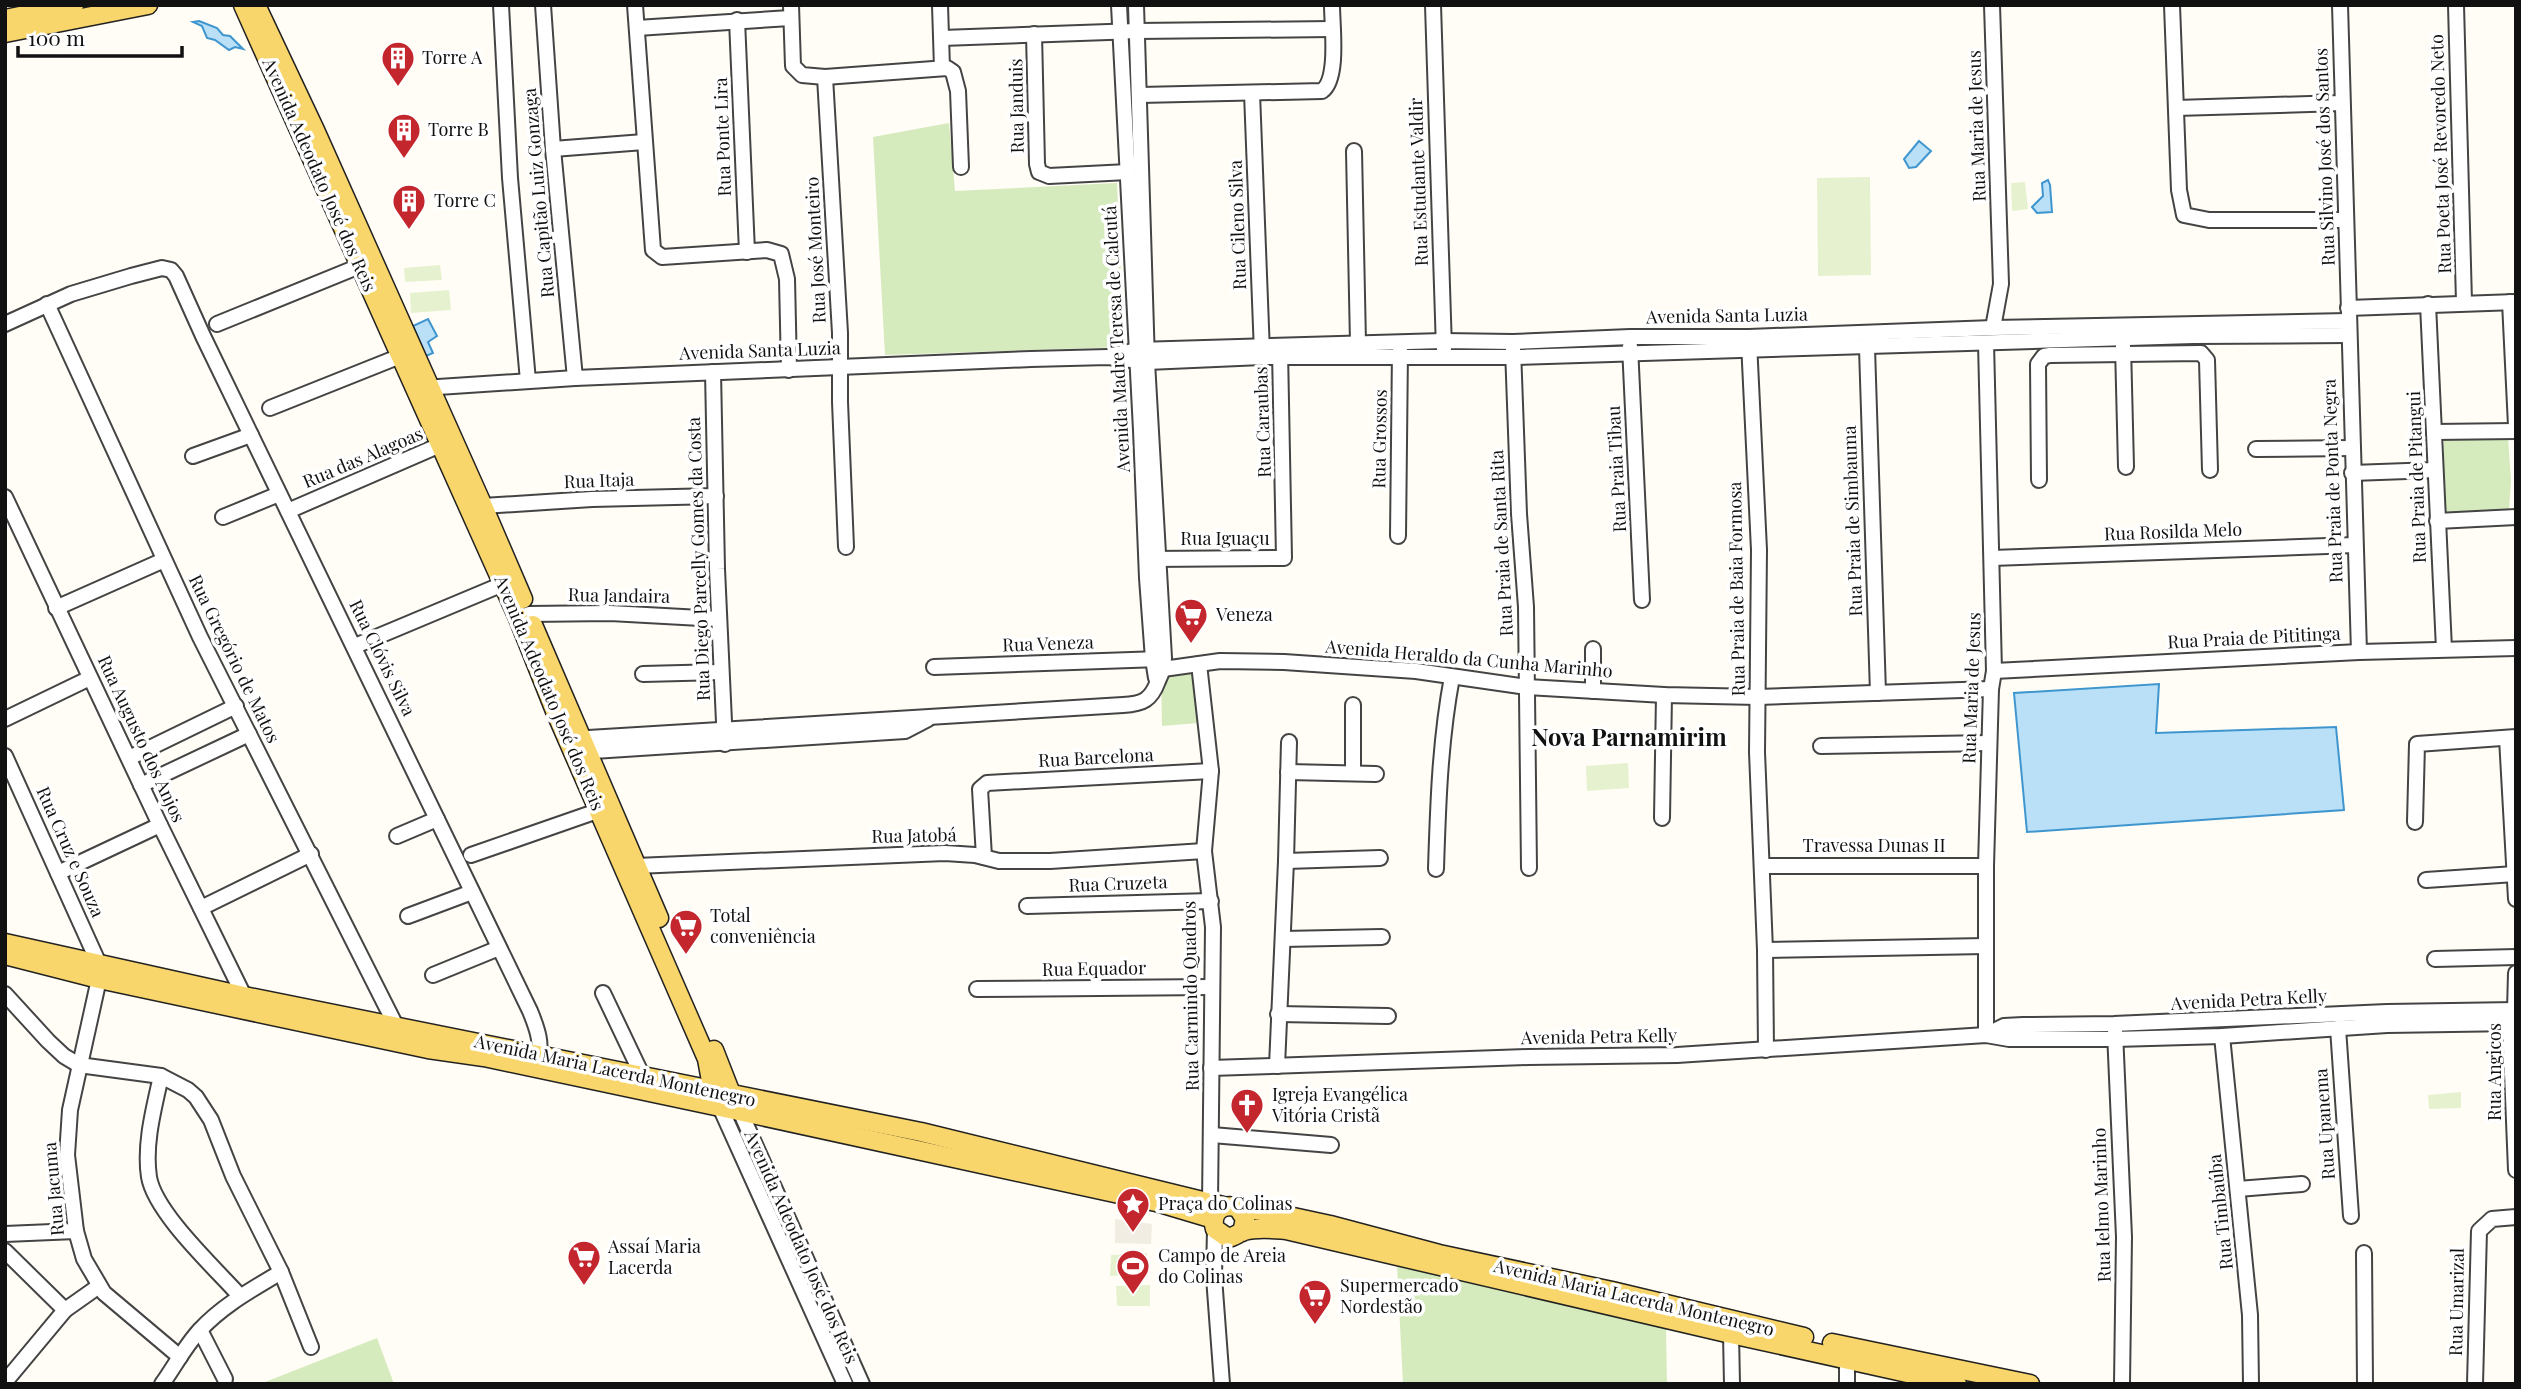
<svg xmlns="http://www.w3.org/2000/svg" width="2521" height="1389" font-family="'Playfair Display',serif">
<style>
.green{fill:#d5ebbd}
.pitch{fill:#e6f2cf}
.plaza{fill:#f1ede2}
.water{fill:#b9e0f7;stroke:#3f96cf;stroke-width:2}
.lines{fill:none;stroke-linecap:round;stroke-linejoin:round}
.minor-casing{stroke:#444;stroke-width:18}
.major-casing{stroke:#222;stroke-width:21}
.minor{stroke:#fff;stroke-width:14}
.major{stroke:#f9d66b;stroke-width:18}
.labels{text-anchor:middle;stroke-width:7;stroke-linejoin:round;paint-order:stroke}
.poi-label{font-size:18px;fill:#111;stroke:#fff;text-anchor:start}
.street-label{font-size:18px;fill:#111;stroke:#fff}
.district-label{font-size:24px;font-weight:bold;fill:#111;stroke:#fff}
</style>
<rect width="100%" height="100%" fill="#fffdf5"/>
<!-- green -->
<g class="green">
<polygon points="949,123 955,191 1117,183 1124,347 885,355 873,137"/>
<polygon points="2508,437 2511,481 2509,510 2445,512 2443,508 2444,439"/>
<polygon points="1193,672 1198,723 1162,726 1161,675"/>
<polygon points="1397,1265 1666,1329 1667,1384 1403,1384"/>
<polygon points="377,1338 394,1384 260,1384"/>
</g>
<!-- pitch -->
<g class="pitch">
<polygon points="1870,177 1871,275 1818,276 1817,178"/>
<polygon points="2025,182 2028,209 2012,211 2011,183"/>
<polygon points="440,265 442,280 405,282 404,268"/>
<polygon points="449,290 451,310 411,313 410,293"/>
<polygon points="1628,763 1629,788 1587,791 1586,766"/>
<polygon points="2461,1092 2461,1108 2429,1109 2428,1095"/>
<polygon points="1147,1253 1147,1274 1110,1276 1111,1255"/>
<polygon points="1150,1285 1150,1306 1117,1306 1116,1286"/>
</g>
<!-- plaza -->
<polygon class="plaza" points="1115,1219 1152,1224 1151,1244 1115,1243"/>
<!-- water -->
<g class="water">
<polygon points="199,21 217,28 223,35 230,36 243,49 235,47 229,50 215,40 207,38 202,26 193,22"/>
<polygon points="1919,141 1931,151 1916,167 1909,168 1904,159"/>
<polygon points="2048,180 2050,185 2052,212 2037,213 2032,207 2043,196 2042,183"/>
<polygon points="428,319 437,336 428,342 433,353 426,356 413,326"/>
<polygon points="2159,684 2156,733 2336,727 2344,810 2027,832 2014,693"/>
</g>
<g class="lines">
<defs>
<g id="minor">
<polyline points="501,5 510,178 528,381"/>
<polyline points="543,5 553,149 575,378"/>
<polyline points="635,5 653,250 662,257 767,250 781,254 787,279 789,370"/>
<polyline points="791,5 793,66 802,75 825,77 947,68 953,72 958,91 961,167"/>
<polyline points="940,5 942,68"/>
<polyline points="1119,5 1141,430 1147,578 1153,659 1156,678"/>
<polyline points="1433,5 1444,349"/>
<polyline points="1992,5 2001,284 1993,328"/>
<polyline points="2172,5 2179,190 2184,215 2209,220 2346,220"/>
<polyline points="2340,5 2359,652"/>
<polyline points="2456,5 2464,302"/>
<polyline points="737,20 747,252"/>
<polyline points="637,28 790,18"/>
<polyline points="1034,34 1037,164 1039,172 1049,176 1128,172"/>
<polyline points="942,38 1137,31 1332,29"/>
<polyline points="825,77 840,333 840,402 846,547"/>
<polyline points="1252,93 1262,353"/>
<path d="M 1140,95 L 1322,91 C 1339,79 1332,26 1332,5"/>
<polyline points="2176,108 2342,103"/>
<polyline points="553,149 644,142"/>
<polyline points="1354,151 1358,343"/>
<polyline points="2510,302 2516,426"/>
<polyline points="47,304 200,637 396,1026"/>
<polyline points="2428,304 2444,649"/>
<polyline points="2348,308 2516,302"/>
<path d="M 5,324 L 71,294 L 131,276 L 162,268 L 171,270 L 176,276 L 203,336 L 530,1011 C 537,1028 544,1046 536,1064"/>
<polyline points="217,324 367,263"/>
<polyline points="1749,342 1759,550 1757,752 1765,950 1766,1050"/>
<polyline points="1986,343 1994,671 1991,689 1986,866 1986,1035"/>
<polyline points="1630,346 1642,600"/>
<polyline points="2123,346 2126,467"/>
<polyline points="1867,348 1878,693"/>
<polyline points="1513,349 1519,514 1526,607 1529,868"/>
<polyline points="1115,355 1137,350 1443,341 1513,342 1630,337 1749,337 1993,328 2348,321"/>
<polyline points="713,372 717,569 725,744"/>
<polyline points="423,388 575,378 1031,359 1108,357 1147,362 1262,357 1514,357 2193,336 2348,335"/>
<polyline points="270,408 408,353"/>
<polyline points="2434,432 2516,431"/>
<polyline points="2256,449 2352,448"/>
<polyline points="193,456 251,435"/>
<polyline points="2352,473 2435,470"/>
<polyline points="2039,480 2038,364 2044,356 2050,355 2201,353 2207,360 2210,470"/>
<polyline points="5,497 160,825 244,996"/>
<polyline points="483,506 592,499 716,496"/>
<polyline points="288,511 447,442"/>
<polyline points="223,517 279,494"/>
<polyline points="2437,521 2516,517"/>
<polyline points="1398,536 1400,350"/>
<polyline points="1992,558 2355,545"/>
<polyline points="1152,559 1284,558 1280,351"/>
<polyline points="56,608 164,560"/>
<polyline points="518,618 529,614 610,613 719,619"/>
<polyline points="355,646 503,584"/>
<polyline points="1199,664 1211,771 1204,851 1213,927 1210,1203"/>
<polyline points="934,667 1160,659"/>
<polyline points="1156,670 1220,661 1284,662 1416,671 1527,687 1664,695 1758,697 1991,689"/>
<polyline points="1994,671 2359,652 2516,648"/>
<polyline points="643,674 721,672"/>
<polyline points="1593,691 1593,649"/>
<polyline points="5,719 90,678"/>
<polyline points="2507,738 2516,899"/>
<path d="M 572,739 L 1123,705 C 1143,704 1151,700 1158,681 C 1162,672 1164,668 1164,658 L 1147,362 L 1136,5"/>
<polyline points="1821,746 1989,743"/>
<polyline points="578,752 905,731 928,719"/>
<polyline points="5,756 99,964"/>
<polyline points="129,758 236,706"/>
<polyline points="1288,772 1376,774"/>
<polyline points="1353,773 1353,705"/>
<polyline points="141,785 249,734"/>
<polyline points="1662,818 1664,695"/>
<polyline points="2415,822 2417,744 2516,737"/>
<polyline points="397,836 437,819"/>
<polyline points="471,855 606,808"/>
<polyline points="984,857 980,789 987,783 1211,771"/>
<polyline points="1286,861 1380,858"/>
<polyline points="1762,866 1986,866"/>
<polyline points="629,868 636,866 945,853 975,855 999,861 1050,861 1204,851"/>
<path d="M 1436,869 C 1438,804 1440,741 1452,677"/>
<polyline points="58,873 160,825"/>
<polyline points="2426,880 2515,874"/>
<polyline points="1027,906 1211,901"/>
<polyline points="201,908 311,854"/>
<polyline points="408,916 472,892"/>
<polyline points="1283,939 1382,937"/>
<polyline points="1765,950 1986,946"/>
<polyline points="2435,959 2516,957"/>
<polyline points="2516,973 2515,1010 2510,1023 2516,1170"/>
<polyline points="433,975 499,948"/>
<polyline points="99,979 70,1110 67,1155 76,1231 84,1259 104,1293 180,1357"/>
<polyline points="977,989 1211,987"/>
<polyline points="603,993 643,1077"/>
<polyline points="5,994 48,1041 64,1056 79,1065 161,1076 188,1090 196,1097 211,1120 233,1176 281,1272 311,1347"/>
<polyline points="1278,1014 1388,1016"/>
<polyline points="2338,1028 2351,1216"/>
<polyline points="2115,1032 2124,1237 2122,1384"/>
<polyline points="1986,1035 2004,1026 2023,1025 2114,1024 2387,1012 2516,1010"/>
<polyline points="2222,1036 2250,1315 2251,1384"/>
<polyline points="1277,1066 1286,861 1289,742"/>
<polyline points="1211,1068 1528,1057 1677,1055 1986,1035 2009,1039 2115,1039 2222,1036 2387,1025 2516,1023"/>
<path d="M 161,1076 C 154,1108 144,1144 149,1177 C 155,1213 216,1269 240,1296"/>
<polyline points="720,1107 845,1384"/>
<polyline points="740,1111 862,1384"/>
<polyline points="1212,1135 1331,1145"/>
<polyline points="2238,1189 2302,1184"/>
<polyline points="1215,1229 1214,1277 1222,1384"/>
<polyline points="5,1234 76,1231"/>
<polyline points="5,1251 65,1310"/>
<polyline points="2364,1253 2365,1384"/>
<polyline points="200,1330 225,1379"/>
<polyline points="1731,1334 1732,1384"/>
<polyline points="1847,1358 1847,1384"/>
<polyline points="5,1382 65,1310 99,1286"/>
<path d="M 162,1384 C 175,1366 185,1346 200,1330 C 223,1305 253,1289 281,1272"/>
<polyline points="2475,1384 2479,1231 2492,1219 2516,1217"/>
</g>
<g id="major">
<polyline points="243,5 518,618 555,711 707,1059 713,1092 717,1099"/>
<polyline points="256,5 315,130 483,506 523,599"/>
<polyline points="5,19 74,5"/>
<polyline points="5,33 148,5"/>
<polyline points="533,625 659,918"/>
<polyline points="5,943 244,996 921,1132 1223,1206"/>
<polyline points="5,955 99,979 428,1049 484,1057 720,1107 1156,1202 1213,1219"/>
<polyline points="714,1050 732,1096"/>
<polyline points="1238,1208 1270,1212 1330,1225 1439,1254 1612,1291 1804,1337"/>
<path d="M 1242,1232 L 1245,1219 L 1238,1208 C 1222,1202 1210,1213 1215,1229 L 1228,1238 C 1234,1237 1238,1233 1244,1231 C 1258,1227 1273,1229 1286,1230 L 1731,1334 L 1957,1384"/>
<polyline points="1832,1343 2030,1384"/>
</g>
</defs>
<!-- minor casing -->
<use href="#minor" class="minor-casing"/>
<!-- major casing -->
<use href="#major" class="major-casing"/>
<!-- minor -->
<use href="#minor" class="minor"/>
<!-- major -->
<use href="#major" class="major"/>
</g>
<!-- icons -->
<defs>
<symbol id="building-pin" viewBox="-11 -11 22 30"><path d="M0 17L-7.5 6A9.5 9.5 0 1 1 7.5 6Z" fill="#c4262e" stroke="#fff"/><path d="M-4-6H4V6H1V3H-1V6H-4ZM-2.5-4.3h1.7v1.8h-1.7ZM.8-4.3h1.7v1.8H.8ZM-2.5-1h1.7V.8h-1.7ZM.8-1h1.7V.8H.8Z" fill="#fff"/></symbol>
<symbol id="supermarket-pin" viewBox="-11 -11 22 30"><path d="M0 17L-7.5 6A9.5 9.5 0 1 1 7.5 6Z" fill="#c4262e" stroke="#fff"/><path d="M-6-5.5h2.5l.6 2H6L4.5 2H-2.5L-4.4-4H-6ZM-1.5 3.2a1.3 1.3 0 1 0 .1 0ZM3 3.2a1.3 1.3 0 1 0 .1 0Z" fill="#fff"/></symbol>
<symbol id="church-pin" viewBox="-11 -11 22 30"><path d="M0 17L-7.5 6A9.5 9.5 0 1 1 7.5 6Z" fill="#c4262e" stroke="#fff"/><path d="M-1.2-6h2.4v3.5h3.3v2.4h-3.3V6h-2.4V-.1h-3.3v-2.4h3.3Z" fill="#fff"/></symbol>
<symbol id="sight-pin" viewBox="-11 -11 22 30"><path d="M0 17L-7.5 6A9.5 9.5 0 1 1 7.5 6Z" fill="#c4262e" stroke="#fff"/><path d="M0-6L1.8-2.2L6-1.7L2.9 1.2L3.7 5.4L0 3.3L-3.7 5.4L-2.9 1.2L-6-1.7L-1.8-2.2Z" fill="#fff"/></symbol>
<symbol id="stadium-pin" viewBox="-11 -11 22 30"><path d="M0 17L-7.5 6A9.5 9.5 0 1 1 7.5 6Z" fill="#c4262e" stroke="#fff"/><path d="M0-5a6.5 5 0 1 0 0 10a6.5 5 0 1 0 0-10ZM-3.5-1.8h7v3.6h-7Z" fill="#fff"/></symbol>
</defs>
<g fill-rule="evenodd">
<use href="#building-pin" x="379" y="39" width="38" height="52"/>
<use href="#building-pin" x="385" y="111" width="38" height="52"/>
<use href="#building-pin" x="390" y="182" width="38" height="52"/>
<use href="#supermarket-pin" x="1172" y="596" width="38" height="52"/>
<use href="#supermarket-pin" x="667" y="907" width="38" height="52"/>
<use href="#church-pin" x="1228" y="1086" width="38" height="52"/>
<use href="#sight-pin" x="1114" y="1185" width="38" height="52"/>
<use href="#supermarket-pin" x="565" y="1238" width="38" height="52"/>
<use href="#stadium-pin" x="1114" y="1247" width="38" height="52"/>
<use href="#supermarket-pin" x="1296" y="1277" width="38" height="52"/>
</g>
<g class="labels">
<!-- poi labels -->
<g class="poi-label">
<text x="422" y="64">Torre A</text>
<text x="428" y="136">Torre B</text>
<text x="434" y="207">Torre C</text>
<text x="1216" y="621">Veneza</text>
<text x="710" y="922">Total<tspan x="710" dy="21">conveniência</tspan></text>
<text x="1272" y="1101">Igreja Evangélica<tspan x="1272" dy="21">Vitória Cristã</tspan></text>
<text x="1158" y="1210">Praça do Colinas</text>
<text x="608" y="1253">Assaí Maria<tspan x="608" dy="21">Lacerda</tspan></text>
<text x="1158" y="1262">Campo de Areia<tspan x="1158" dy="21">do Colinas</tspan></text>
<text x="1340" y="1292">Supermercado<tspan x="1340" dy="21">Nordestão</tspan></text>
</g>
<!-- street labels -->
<g class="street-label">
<text transform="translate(1017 106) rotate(-91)" y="6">Rua Janduis</text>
<text transform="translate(1977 126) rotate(-92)" y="6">Rua Maria de Jesus</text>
<text transform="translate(723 137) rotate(-92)" y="6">Rua Ponte Lira</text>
<text transform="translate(2441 154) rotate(-92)" y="6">Rua Poeta José Revoredo Neto</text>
<text transform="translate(2325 157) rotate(-92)" y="6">Rua Silvino José dos Santos</text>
<text transform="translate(319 175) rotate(66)" y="6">Avenida Adeodato José dos Reis</text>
<text transform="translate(1419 182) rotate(-92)" y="6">Rua Estudante Valdir</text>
<text transform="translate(539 193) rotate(-95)" y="6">Rua Capitão Luiz Gonzaga</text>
<text transform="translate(1238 225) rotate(-92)" y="6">Rua Cileno Silva</text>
<text transform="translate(816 250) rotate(-93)" y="6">Rua José Monteiro</text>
<text transform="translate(1727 316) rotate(-1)" y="6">Avenida Santa Luzia</text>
<text transform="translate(1117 339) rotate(-93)" y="6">Avenida Madre Teresa de Calcutá</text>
<text transform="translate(760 351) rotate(-2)" y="6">Avenida Santa Luzia</text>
<text transform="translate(1263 422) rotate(-92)" y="6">Rua Caraubas</text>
<text transform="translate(1380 439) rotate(-89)" y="6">Rua Grossos</text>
<text transform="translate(363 458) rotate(-23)" y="6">Rua das Alagoas</text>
<text transform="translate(1617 469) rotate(-93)" y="6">Rua Praia Tibau</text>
<text transform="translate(2417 477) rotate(-92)" y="6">Rua Praia de Pitangui</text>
<text transform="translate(599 481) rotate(-2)" y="6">Rua Itaja</text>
<text transform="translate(2333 481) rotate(-92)" y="6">Rua Praia de Ponta Negra</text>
<text transform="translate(1853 521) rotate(-92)" y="6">Rua Praia de Simbauma</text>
<text transform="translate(2173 532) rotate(-2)" y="6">Rua Rosilda Melo</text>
<text x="1225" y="545">Rua Iguaçu</text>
<text transform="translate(1502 543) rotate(-93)" y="6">Rua Praia de Santa Rita</text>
<text transform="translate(699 559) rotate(-92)" y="6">Rua Diego Parcelly Gomes da Costa</text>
<text transform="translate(1737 589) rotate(-91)" y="6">Rua Praia de Baia Formosa</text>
<text transform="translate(619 596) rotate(1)" y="6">Rua Jandaira</text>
<text transform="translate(2254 638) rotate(-3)" y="6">Rua Praia de Pititinga</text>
<text transform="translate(1048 644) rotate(-2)" y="6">Rua Veneza</text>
<text transform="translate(382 658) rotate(64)" y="6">Rua Clóvis Silva</text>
<text transform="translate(234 659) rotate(64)" y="6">Rua Gregório de Matos</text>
<text transform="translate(1469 659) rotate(5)" y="6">Avenida Heraldo da Cunha Marinho</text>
<text transform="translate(1972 688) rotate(-88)" y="6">Rua Maria de Jesus</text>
<text transform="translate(549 693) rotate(67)" y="6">Avenida Adeodato José dos Reis</text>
<text transform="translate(141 739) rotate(65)" y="6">Rua Augusto dos Anjos</text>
<text transform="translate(1096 758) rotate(-3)" y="6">Rua Barcelona</text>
<text transform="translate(914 836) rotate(-1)" y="6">Rua Jatobá</text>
<text x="1874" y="852">Travessa Dunas II</text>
<text transform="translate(70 852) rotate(66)" y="6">Rua Cruz e Souza</text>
<text transform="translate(1118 884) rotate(-2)" y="6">Rua Cruzeta</text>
<text transform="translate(1094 969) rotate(-1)" y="6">Rua Equador</text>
<text transform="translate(1191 996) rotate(-91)" y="6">Rua Carmindo Quadros</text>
<text transform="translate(2249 1000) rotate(-3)" y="6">Avenida Petra Kelly</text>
<text transform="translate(1599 1037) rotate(-1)" y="6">Avenida Petra Kelly</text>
<text transform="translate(615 1071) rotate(12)" y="6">Avenida Maria Lacerda Montenegro</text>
<text transform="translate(2495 1072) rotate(-90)" y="6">Rua Angicos</text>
<text transform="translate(2325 1124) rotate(-94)" y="6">Rua Upanema</text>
<text transform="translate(54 1189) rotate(-95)" y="6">Rua Jacuma</text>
<text transform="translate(2102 1205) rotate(-92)" y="6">Rua Ielmo Marinho</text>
<text transform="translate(2221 1212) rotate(-96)" y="6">Rua Timbaúba</text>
<text transform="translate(801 1247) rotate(66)" y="6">Avenida Adeodato José dos Reis</text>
<text transform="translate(1634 1298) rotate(13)" y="6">Avenida Maria Lacerda Montenegro</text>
<text transform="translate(2457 1302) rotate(-89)" y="6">Rua Umarizal</text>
</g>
<!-- district labels -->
<g class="district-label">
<text x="1629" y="746">Nova Parnamirim</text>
</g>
</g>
<!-- border -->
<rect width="2521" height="1389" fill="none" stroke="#111111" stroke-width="14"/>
<!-- scale -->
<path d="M18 46v10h164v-10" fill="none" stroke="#111111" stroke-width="3.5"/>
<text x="28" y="46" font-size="21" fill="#111111" stroke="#ffffff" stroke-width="5" paint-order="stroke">100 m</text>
</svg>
